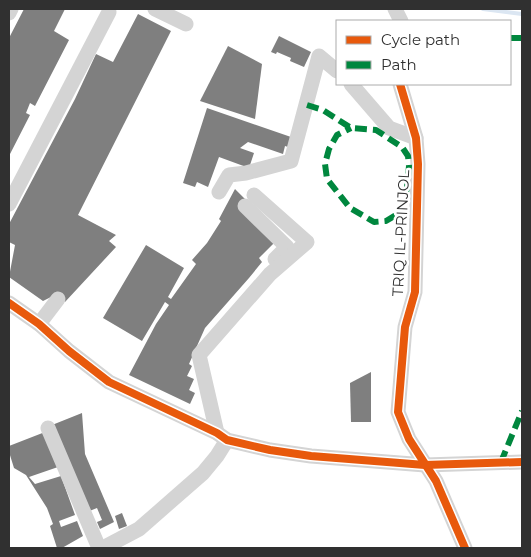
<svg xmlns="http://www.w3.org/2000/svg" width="531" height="557" font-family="Montserrat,sans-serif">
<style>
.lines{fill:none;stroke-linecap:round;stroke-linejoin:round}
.stream{stroke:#dbe6f2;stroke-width:4}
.building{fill:#7f7f7f}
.minor{stroke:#d4d4d4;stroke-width:15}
.quiet{stroke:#00873e;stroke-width:6;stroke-dasharray:12 6;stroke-linecap:butt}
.cycleway-casing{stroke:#fff;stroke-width:11}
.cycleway{stroke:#e8590c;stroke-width:8}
.labels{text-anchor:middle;stroke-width:5;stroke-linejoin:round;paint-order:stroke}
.street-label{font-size:15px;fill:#303030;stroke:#fff}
</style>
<rect width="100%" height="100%" fill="#fff"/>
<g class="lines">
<!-- stream -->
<polyline class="stream" points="483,9 522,14"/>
</g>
<!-- building -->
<g class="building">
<polygon points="24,9 65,9 54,31 69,40 35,106 30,103 26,113 30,115 9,156 9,38"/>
<polygon points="138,14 171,31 78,215 116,235 109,241 116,247 65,302 53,296 43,301 9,277 15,245 9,242 9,224 75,99 96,54 113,62"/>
<polygon points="279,36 311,52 304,67 290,61 291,58 277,52 276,54 271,52"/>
<polygon points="228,46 262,64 255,119 200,101"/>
<polygon points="207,108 291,137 288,147 285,146 283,154 248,142 240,148 254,153 249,168 219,157 208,187 197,182 195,187 183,183"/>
<polygon points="235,189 247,201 274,243 259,258 262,262 249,278 205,328 189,364 192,366 187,376 194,379 189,390 195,393 190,404 129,375 156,324 169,305 165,302 142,341 103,318 146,245 184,268 168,297 171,299 196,264 192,260 207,243 221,221 219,219"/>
<polygon points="371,372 371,422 351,422 350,383"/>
<polygon points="82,413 85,454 114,522 100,529 97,522 102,520 97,508 87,512 52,425"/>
<polygon points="45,432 58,467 29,477 35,484 61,476 75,515 59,521 61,527 77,521 83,536 62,548 57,548 50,526 53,524 47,508 26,475 14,468 9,452 9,446"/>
<polygon points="122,513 127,526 119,529 115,516"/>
</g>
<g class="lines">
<!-- minor -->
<g class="minor">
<polyline points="155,9 186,24"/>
<polyline points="395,9 401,21"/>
<polyline points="9,13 11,9"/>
<polyline points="351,84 389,128 416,138"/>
<polyline points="400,84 416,138 418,164 415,292 405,327 398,412 409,439 436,481 465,548"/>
<polyline points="219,192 229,175 246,173 291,161 319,56 337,71"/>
<polyline points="9,204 109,12"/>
<polyline points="245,206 287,247 275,259"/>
<polyline points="9,303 39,324 69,351 109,382 217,433 227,440 270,450 311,456 425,465 522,462"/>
<polyline points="39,324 58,299"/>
<polyline points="48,428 99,548"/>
<polyline points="217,433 199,355 270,274 307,242 254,195"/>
<polyline points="103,548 139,529 203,473 217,456 227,440"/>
</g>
<!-- quiet -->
<g class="quiet">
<polyline points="510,38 522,38"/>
<polyline points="307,105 323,110 351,128 376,130 402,147 408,156 409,166 407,188 403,205 396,215 386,221 374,222 350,208 327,179 325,164 329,149 337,135 351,128"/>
<polyline points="501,462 522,411"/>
</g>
<defs>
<g id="cycleway">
<polyline points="400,84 416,138 418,164 415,292 405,327 398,412 409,439 436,481 465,548"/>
<polyline points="9,303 39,324 69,351 109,382 217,433 227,440 270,450 311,456 425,465 522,462"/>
</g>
</defs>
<!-- cycleway casing -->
<use href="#cycleway" class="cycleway-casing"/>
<!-- cycleway -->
<use href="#cycleway" class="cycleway"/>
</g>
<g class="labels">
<!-- street labels -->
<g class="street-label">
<text transform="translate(401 233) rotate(-87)" y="5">TRIQ IL-PRINJOL</text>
</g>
</g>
<!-- border -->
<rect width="531" height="557" fill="none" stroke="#303030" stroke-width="20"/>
<!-- legend -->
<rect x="336" y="20" width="175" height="65" fill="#ffffff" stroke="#acacac"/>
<rect x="346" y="36" width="25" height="8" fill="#e8590c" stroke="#acacac"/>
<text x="381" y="45" font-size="15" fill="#303030">Cycle path</text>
<rect x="346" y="61" width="25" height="8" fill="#00873e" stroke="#acacac"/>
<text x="381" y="70" font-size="15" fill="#303030">Path</text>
</svg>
